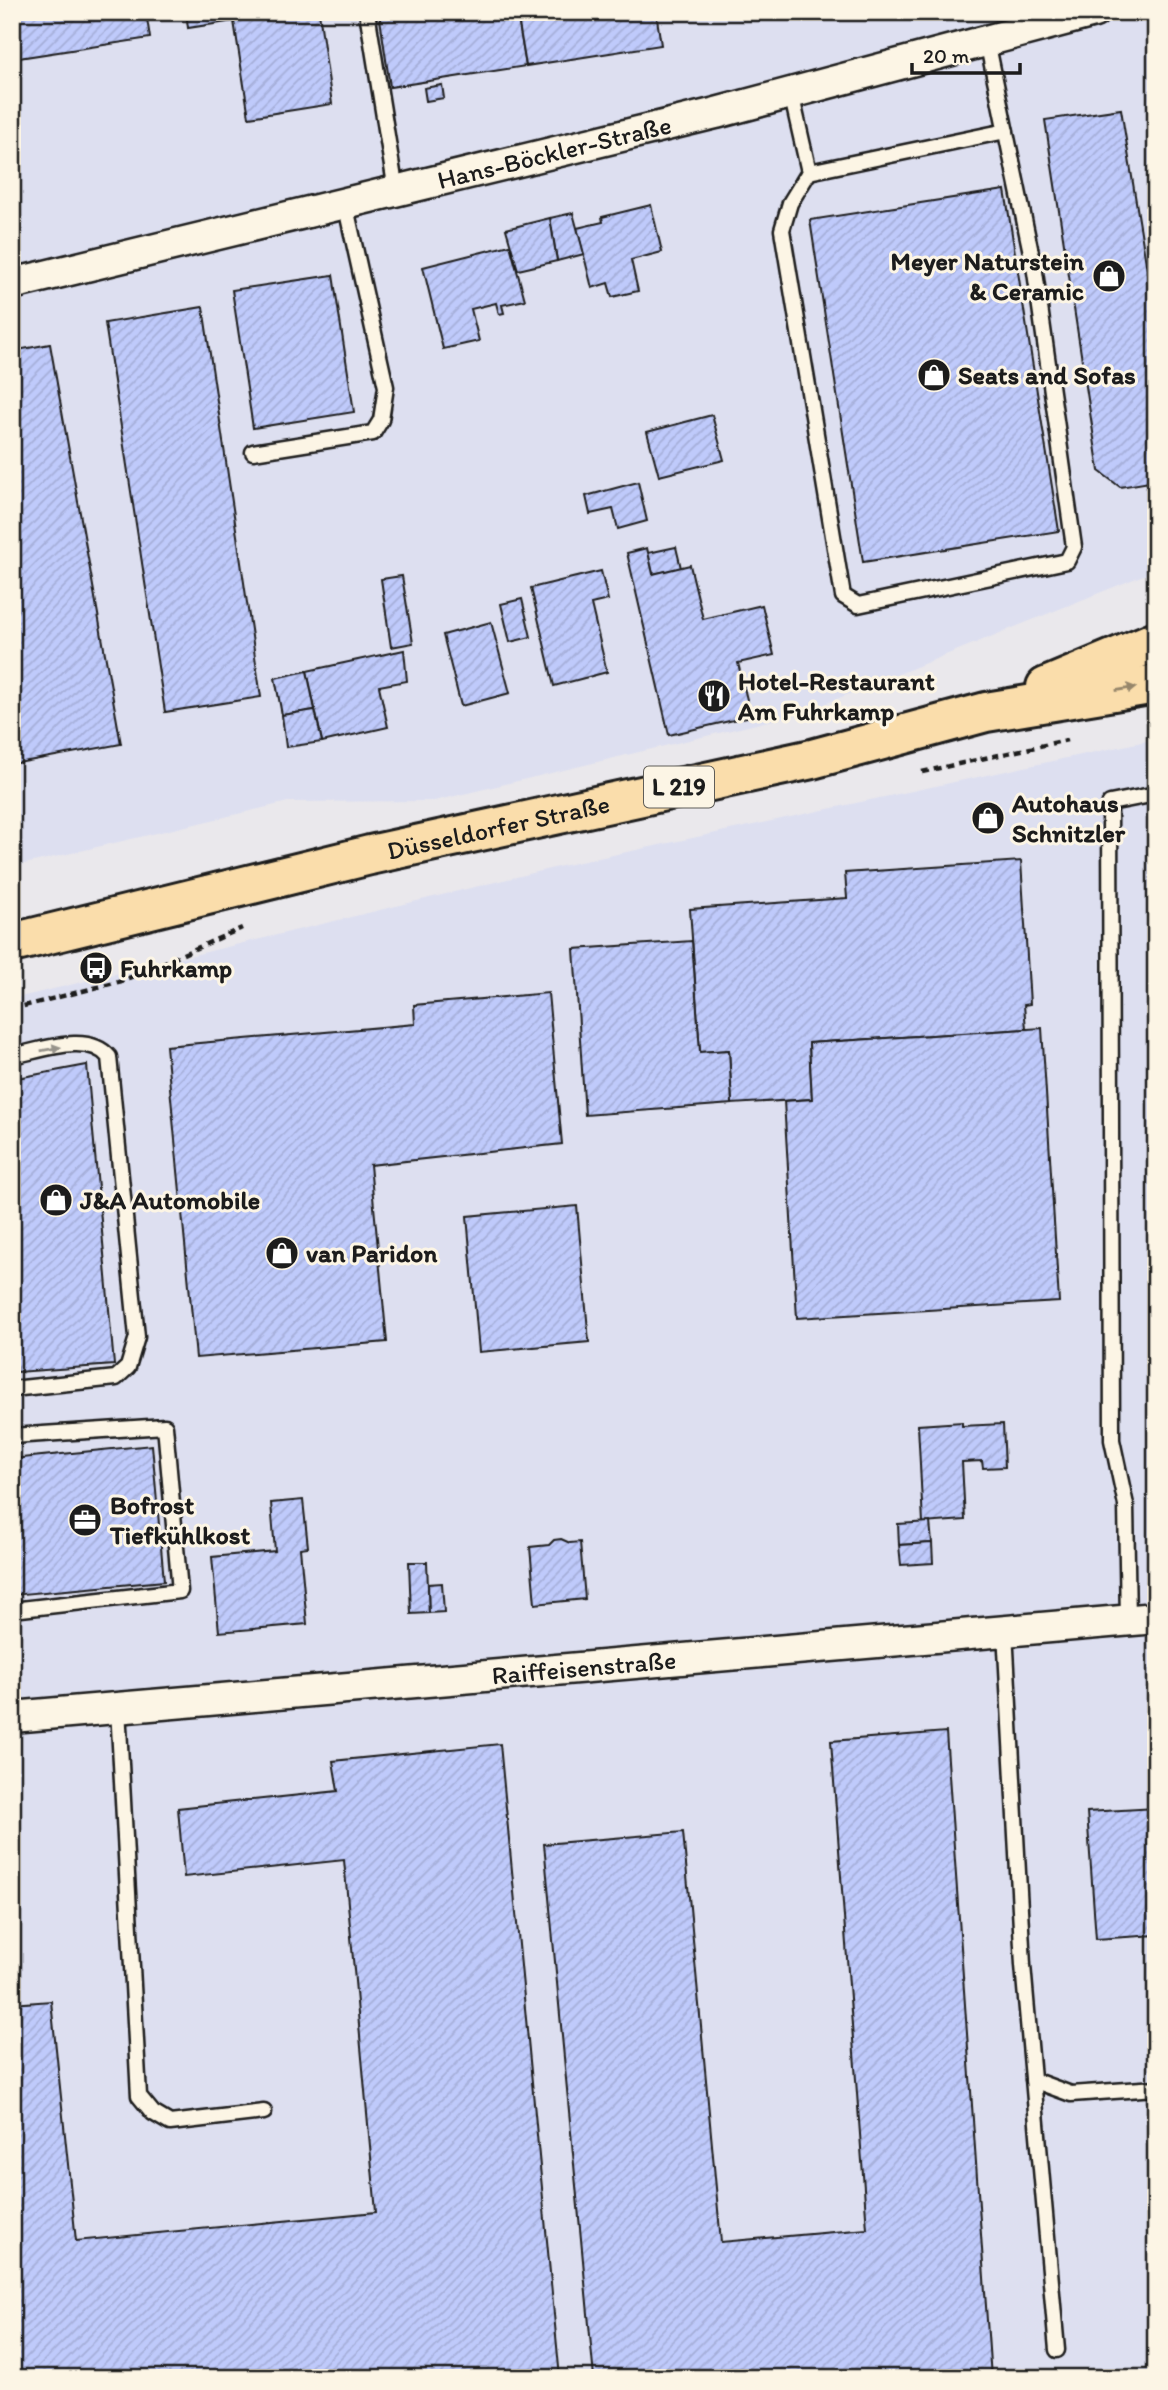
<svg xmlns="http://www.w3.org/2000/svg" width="1168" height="2390" font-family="Itim,sans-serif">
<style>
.built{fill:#dddff0}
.building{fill:url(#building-hatch);stroke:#1c1c1c;stroke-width:2}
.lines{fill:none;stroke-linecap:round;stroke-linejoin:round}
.lane-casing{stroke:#1c1c1c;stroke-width:19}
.street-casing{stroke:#1c1c1c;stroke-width:35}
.primary-casing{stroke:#1c1c1c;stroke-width:44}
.path{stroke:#1c1c1c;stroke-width:4.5;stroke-dasharray:7 5;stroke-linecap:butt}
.lane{stroke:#fcf5e5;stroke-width:14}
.street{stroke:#fcf5e5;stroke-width:30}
.primary{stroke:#faddab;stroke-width:38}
.oneway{fill:#96866b}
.oneway2{fill:#97938b}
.labels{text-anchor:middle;stroke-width:6;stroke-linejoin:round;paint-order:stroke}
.shield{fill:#fcf5e5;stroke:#5f5d58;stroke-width:2}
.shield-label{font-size:24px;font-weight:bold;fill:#1c1c1c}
.street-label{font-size:26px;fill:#1c1c1c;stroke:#fcf5e5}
.poi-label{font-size:26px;font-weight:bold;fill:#1c1c1c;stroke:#fcf5e5;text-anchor:start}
</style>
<defs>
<pattern id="building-hatch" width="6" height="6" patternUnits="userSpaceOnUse" patternTransform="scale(1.75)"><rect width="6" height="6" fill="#bfcafb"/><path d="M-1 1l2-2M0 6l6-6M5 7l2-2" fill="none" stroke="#a4add7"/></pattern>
</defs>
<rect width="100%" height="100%" fill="#eae8ec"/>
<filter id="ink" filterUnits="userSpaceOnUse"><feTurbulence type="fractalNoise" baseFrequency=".0143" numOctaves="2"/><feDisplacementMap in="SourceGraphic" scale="14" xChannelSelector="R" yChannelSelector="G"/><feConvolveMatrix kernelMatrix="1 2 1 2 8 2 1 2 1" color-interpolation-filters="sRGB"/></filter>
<g filter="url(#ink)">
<!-- built -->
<g class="built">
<polygon points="12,12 1156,12 1156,570 802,713 434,801 288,802 12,867"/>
<polygon points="1156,739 1156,2378 12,2378 12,999 566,865"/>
</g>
<!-- building -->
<g class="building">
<polygon points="12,12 146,12 150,38 12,59"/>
<polygon points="186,12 319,12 332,104 249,117 234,21 188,28"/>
<polygon points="379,12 517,12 526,66 390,87"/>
<polygon points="517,12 656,12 661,45 526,66"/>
<polygon points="442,85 444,98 426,101 424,88"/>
<polygon points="1121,109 1156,325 1156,481 1120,487 1099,471 1045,120"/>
<polygon points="1005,190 1059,531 863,562 810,220"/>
<polygon points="651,205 662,252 631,260 638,291 612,297 608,283 592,288 577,228 603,222 602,217"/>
<polygon points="573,213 584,254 557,261 550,218"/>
<polygon points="550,218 557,261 518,270 506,229"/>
<polygon points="510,245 525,300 502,305 504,313 499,314 496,303 471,309 479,341 443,349 423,267"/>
<polygon points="333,275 354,412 253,428 232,290"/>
<polygon points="203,307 261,697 165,712 105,323"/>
<polygon points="50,344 121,744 12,764 12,351"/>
<polygon points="712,415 724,460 659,476 647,432"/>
<polygon points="638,482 647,521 618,529 613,509 590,514 586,496"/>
<polygon points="676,547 681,568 653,574 648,553"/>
<polygon points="647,548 653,574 690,565 703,619 762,605 774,655 738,663 751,716 669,735 627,553"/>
<polygon points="601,571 608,600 591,604 607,672 554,686 531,588"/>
<polygon points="402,576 413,643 391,647 381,579"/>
<polygon points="522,599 531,637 510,642 501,604"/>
<polygon points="491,622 510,693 461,706 443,635"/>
<polygon points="404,650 407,681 379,686 388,727 322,742 307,671"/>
<polygon points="307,671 315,710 282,715 275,678"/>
<polygon points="315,710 322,742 286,747 282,715"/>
<polygon points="1021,861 1030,1004 1024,1005 1026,1029 809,1043 812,1099 732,1104 729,1050 700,1052 690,909 847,898 845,873"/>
<polygon points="692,941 700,1052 729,1050 732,1104 585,1115 574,949"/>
<polygon points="548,993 562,1144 370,1165 387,1342 196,1358 166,1046 415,1024 414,1005"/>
<polygon points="1042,1028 1059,1302 797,1318 784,1101 812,1099 809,1043"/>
<polygon points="87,1065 114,1365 17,1372 12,1321 12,1079"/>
<polygon points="577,1206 589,1342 479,1352 467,1216"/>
<polygon points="962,1422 962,1426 1003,1424 1005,1467 983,1468 982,1461 962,1462 965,1520 923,1523 918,1425"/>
<polygon points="152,1445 164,1581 12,1595 12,1459"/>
<polygon points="303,1500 308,1547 300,1548 307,1624 219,1632 212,1557 275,1551 271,1503"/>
<polygon points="930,1522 932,1543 899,1545 898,1524"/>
<polygon points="561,1539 570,1543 580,1542 585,1599 535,1604 530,1547 549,1545 554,1540"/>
<polygon points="932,1543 933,1563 901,1565 899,1545"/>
<polygon points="409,1562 427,1562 429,1613 411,1614"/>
<polygon points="442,1583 444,1612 429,1613 428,1584"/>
<polygon points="946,1732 991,2378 594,2378 544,1844 683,1832 721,2242 867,2229 831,1741"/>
<polygon points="500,1744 560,2378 12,2378 12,2004 51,2001 76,2241 376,2212 344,1860 184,1877 178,1808 338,1791 333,1761"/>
<polygon points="1156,1808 1156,1935 1096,1939 1087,1812"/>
</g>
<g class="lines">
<defs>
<g id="lane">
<polyline points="367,12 396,191"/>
<polyline points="791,93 809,172 790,203 782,230 843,596 858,605 1067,561 1074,547 1035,272 987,41"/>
<polyline points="809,172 1006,131"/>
<polyline points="12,252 17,282"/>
<polyline points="253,452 373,433 381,420 386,387 345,203"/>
<path d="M 12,1056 C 40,1051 88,1031 109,1057 L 137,1337 L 128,1367 L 116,1378 L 12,1389"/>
<polyline points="12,1436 165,1426 180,1591 12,1610"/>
<polyline points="1128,1621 1126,1505 1112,1440 1110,803 1156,794"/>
<polyline points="1005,1631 1023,1965 1057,2350"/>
<polyline points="118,1708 139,2096 153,2113 170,2123 264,2112"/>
<polyline points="1033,2080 1071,2094 1156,2088"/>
</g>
<g id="street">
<path id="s1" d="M 12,284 L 716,113 L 1094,12"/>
<path id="s2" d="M 12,1717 L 1156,1618"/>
</g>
<g id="primary">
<polyline points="1046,687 1156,641"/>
<path id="s3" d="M 12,943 L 370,855 L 812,759 L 986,712 L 1156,684"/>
</g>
</defs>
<!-- lane casing -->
<use href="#lane" class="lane-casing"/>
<!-- street casing -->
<use href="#street" class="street-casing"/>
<!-- primary casing -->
<use href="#primary" class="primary-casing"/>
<!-- path -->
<g class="path">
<polyline points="922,772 1067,740"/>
<polyline points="12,1009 122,981 242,928"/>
</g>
<!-- lane -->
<use href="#lane" class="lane"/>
<!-- street -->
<use href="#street" class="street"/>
<!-- primary -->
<use href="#primary" class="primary"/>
</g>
<!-- one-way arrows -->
<defs><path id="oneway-solid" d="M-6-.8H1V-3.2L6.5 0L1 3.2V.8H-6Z" transform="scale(1.75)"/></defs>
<use class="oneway" href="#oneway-solid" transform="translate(1126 689) rotate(-9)"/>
<use class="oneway2" href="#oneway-solid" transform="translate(51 1049) rotate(-10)"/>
</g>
<!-- icons -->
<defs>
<symbol id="shop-disc" viewBox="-11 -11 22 22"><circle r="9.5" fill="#1c1c1c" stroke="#fcf5e5"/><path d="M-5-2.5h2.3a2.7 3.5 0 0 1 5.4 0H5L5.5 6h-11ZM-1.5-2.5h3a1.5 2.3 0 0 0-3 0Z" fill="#fff"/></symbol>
<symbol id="restaurant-disc" viewBox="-11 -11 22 22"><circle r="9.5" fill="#1c1c1c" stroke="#fcf5e5"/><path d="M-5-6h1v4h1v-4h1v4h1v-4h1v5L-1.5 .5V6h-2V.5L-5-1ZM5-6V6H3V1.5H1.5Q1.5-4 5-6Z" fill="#fff"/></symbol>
<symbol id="bus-disc" viewBox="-11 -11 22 22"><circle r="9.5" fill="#1c1c1c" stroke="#fcf5e5"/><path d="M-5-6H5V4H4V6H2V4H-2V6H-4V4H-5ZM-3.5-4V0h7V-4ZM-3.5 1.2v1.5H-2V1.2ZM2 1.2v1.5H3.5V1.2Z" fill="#fff"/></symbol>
<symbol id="office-disc" viewBox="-11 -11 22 22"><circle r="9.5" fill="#1c1c1c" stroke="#fcf5e5"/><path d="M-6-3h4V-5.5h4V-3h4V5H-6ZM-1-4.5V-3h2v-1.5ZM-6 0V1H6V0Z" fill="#fff"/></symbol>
</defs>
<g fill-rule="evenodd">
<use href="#shop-disc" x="1090" y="257" width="38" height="38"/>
<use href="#shop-disc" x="915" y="356" width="38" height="38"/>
<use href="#restaurant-disc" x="695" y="677" width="38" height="38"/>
<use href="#shop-disc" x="969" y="799" width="38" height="38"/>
<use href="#bus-disc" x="77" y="949" width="38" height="38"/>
<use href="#shop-disc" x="37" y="1181" width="38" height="38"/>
<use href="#shop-disc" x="263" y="1234" width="38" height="38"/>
<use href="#office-disc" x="66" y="1501" width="38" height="38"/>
</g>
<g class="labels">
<!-- shield labels -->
<rect class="shield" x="644" y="766.5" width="70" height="41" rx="5"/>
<g class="shield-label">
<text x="679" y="795">L 219</text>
</g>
<!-- street labels -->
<g class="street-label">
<text dy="9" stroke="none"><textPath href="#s1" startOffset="558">Hans-Böckler-Straße</textPath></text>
<text dy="9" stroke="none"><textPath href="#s3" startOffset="500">Düsseldorfer Straße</textPath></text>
<text dy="9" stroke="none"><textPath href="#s2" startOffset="574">Raiffeisenstraße</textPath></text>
</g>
<!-- poi labels -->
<g class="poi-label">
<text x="1084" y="270" text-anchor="end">Meyer Naturstein<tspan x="1084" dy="30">&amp; Ceramic</tspan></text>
<text x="958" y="384">Seats and Sofas</text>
<text x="738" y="690">Hotel-Restaurant<tspan x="738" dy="30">Am Fuhrkamp</tspan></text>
<text x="1012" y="812">Autohaus<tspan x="1012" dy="30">Schnitzler</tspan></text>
<text x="120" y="977">Fuhrkamp</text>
<text x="80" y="1209">J&amp;A Automobile</text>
<text x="306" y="1262">van Paridon</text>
<text x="110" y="1514">Bofrost<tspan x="110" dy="30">Tiefkühlkost</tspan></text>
</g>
</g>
<!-- margin -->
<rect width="1168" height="2390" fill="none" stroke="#fcf5e5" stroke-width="42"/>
<rect x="21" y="21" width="1126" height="2348" fill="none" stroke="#1c1c1c" stroke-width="2.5" filter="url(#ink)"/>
<!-- scale -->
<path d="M912 63v10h108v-10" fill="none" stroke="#1c1c1c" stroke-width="3.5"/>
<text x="923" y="63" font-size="21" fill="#1c1c1c" stroke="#fcf5e5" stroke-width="5" paint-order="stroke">20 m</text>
</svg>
